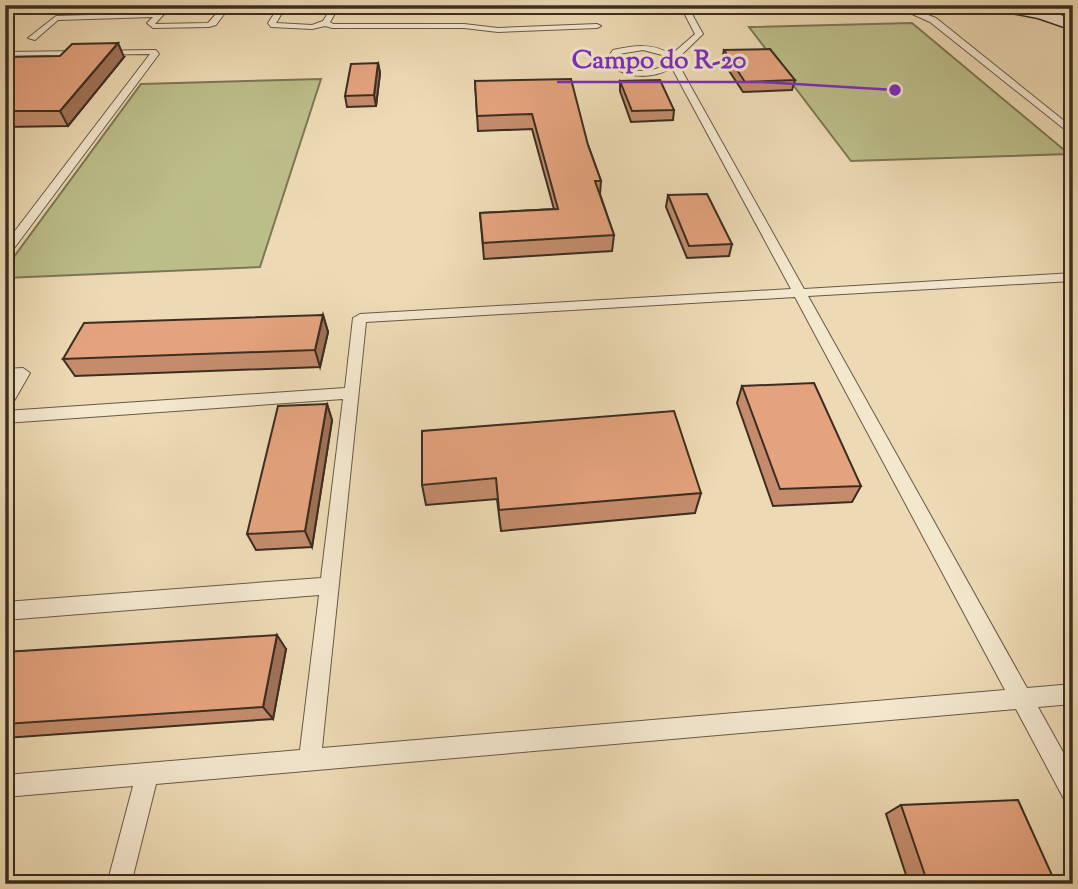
<svg xmlns="http://www.w3.org/2000/svg" width="1078" height="889" font-family="'Sorts Mill Goudy',serif">
<style>
.green{fill:#bcbe8a;stroke:#7c7656;stroke-width:2}
.lines{fill:none;stroke-linecap:round;stroke-linejoin:round}
.lane-casing{stroke:#685946;stroke-width:2}
.secondary-casing{stroke:#3b2e21;stroke-width:3}
.primary-casing{stroke:#3b2e21;stroke-width:3}
.lane{fill:#f3e7ce;fill-rule:evenodd}
.secondary{fill:#f3e7ce;fill-rule:evenodd}
.primary{fill:#eddab4;fill-rule:evenodd}
.wall{fill:#c48c6c;stroke:#3b2e21;stroke-width:2}
.shaded-wall{fill:#a07258;stroke:#3b2e21;stroke-width:2}
.building{fill:#e4a37e;stroke:#3b2e21;stroke-width:2}
.leader{fill:none;stroke:#7b2cbf;stroke-width:2.5}
.callout-dot{fill:#7b2cbf;stroke:#f3e7ce;stroke-width:2.5}
.callout-label{font-size:26px;text-anchor:middle;font-weight:bold;fill:#7b2cbf;stroke:#f3e7ce;stroke-width:6;stroke-linejoin:round;paint-order:stroke}
</style>
<rect width="100%" height="100%" fill="#eddab4"/>
<filter id="stains"><feTurbulence type="fractalNoise" baseFrequency=".00286" numOctaves="4"/><feColorMatrix values="0 0 0 0 .2 0 0 0 0 .09 0 0 0 0 .02 0 0 0 .5 -.17"/></filter>
<radialGradient id="worn" r=".72"><stop offset=".6" stop-color="#630" stop-opacity="0"/><stop offset="1" stop-color="#630" stop-opacity=".3"/></radialGradient>
<!-- green -->
<g class="green">
<polygon points="912,23 1069,154 851,161 749,27"/>
<polygon points="321,79 260,267 5,278 5,269 141,84"/>
</g>
<g class="lines">
<defs>
<g id="lane">
<polygon points="16,5 24,5 5,19 5,13"/>
<polygon points="165,5 172,5 155,24 208,23 224,5 231,5 216,25 209,27 153,28 147,23 153,17 58,20 35,40 28,38 56,16 157,13"/>
<polygon points="280,5 287,5 276,23 312,25 323,21 333,5 340,5 330,22 333,24 464,24 498,28 597,24 601,26 597,28 498,32 464,28 332,28 325,26 312,29 271,27 268,23"/>
<path d="M 680,5 L 687,5 L 703,34 L 676,60 L 804,289 L 1073,273 L 1073,281 L 808,296 L 1027,688 L 1073,684 L 1073,704 L 1038,707 L 1073,770 L 1073,804 L 1065,801 L 1016,709 L 156,784 L 131,884 L 107,884 L 133,786 L 5,797 L 5,775 L 300,750 L 319,595 L 5,620 L 5,602 L 321,578 L 343,399 L 5,423 L 5,411 L 345,388 L 353,318 L 360,314 L 791,289 L 672,68 C 651,80 622,79 606,60 L 613,50 C 633,46 654,42 671,55 L 695,34 ZM 643,50 L 662,55 L 668,63 C 652,74 628,74 614,60 L 619,54 ZM 795,297 L 1005,690 L 322,748 L 366,322 Z"/>
<polygon points="892,5 902,5 936,18 1073,128 1073,136 930,22"/>
<polygon points="156,50 159,54 9,255 5,256 5,244 150,54 5,56 5,52"/>
<polygon points="23,368 30,373 10,408 5,409 5,391 13,379 5,379 5,369"/>
</g>
<path id="secondary" d="M 989,5 C 1019,5 1044,9 1073,19 L 1073,30 L 1038,18 L 991,9 Z"/>
<polygon id="primary" points="1046,5 1073,5 1073,11 1054,10"/>
</defs>
<!-- lane casing -->
<use href="#lane" class="lane-casing"/>
<!-- secondary casing -->
<use href="#secondary" class="secondary-casing"/>
<!-- primary casing -->
<use href="#primary" class="primary-casing"/>
<!-- lane -->
<use href="#lane" class="lane"/>
<!-- secondary -->
<use href="#secondary" class="secondary"/>
<!-- primary -->
<use href="#primary" class="primary"/>
</g>
<!-- wall -->
<g class="wall">
<polygon points="724,50 795,80 792,90 743,92 722,60"/>
<polygon points="5,57 124,57 68,126 5,127"/>
<polygon points="378,63 380,73 376,106 347,107 345,96"/>
<polygon points="475,81 588,145 601,181 600,194 614,235 612,251 484,259 480,213 554,209 532,129 478,131"/>
<polygon points="620,81 674,110 673,120 631,122 620,91"/>
<polygon points="668,195 732,244 729,256 687,258 666,207"/>
<polygon points="323,315 328,332 320,367 75,376 63,359"/>
<polygon points="742,386 861,486 852,502 773,506 737,403"/>
<polygon points="327,404 332,420 312,547 256,550 247,534"/>
<polygon points="422,431 701,493 695,513 501,531 497,499 426,505 422,485"/>
<polygon points="286,649 273,719 5,738 5,652"/>
<polygon points="901,805 1056,884 909,884 886,814"/>
</g>
<!-- shaded-wall -->
<g class="shaded-wall">
<polygon points="118,43 124,57 68,126 60,111"/>
<polygon points="378,63 380,73 376,106 374,95"/>
<polygon points="323,315 328,332 320,367 315,350"/>
<polygon points="327,404 332,420 312,547 305,531"/>
<polygon points="277,635 286,649 273,719 263,707"/>
</g>
<!-- building -->
<g class="building">
<polygon points="118,43 60,111 5,111 5,57 60,56 72,44"/>
<polygon points="770,49 795,80 745,82 724,50"/>
<polygon points="378,63 374,95 345,96 351,64"/>
<polygon points="571,79 588,145 601,181 595,181 614,235 483,243 480,213 558,209 532,114 477,116 475,81"/>
<polygon points="660,80 674,110 632,111 620,81"/>
<polygon points="707,194 732,244 689,246 668,195"/>
<polygon points="323,315 315,350 63,359 84,323"/>
<polygon points="814,383 861,486 780,489 742,386"/>
<polygon points="327,404 305,531 247,534 278,406"/>
<polygon points="674,411 701,493 499,510 496,478 422,485 422,431"/>
<polygon points="277,635 263,707 5,724 5,652"/>
<polygon points="1018,800 1056,884 928,884 901,805"/>
<polygon points="793,878 795,884 745,884"/>
</g>
<!-- callouts -->
<path class="leader" d="M895 90L760 82H557"/>
<circle class="callout-dot" cx="895" cy="90" r="7"/>
<g class="callout-label">
<text x="659" y="68">Campo do R-20</text>
</g>
<!-- margin -->
<rect width="1078" height="889" fill="none" stroke="#eddab4" stroke-width="28"/>
<rect x="7" y="7" width="1064" height="875" fill="none" stroke="#3b2e21" stroke-width="3.5"/>
<rect x="14" y="14" width="1050" height="861" fill="none" stroke="#3b2e21" stroke-width="2"/>
<rect width="100%" height="100%" filter="url(#stains)"/>
<rect width="100%" height="100%" fill="url(#worn)"/>
</svg>
